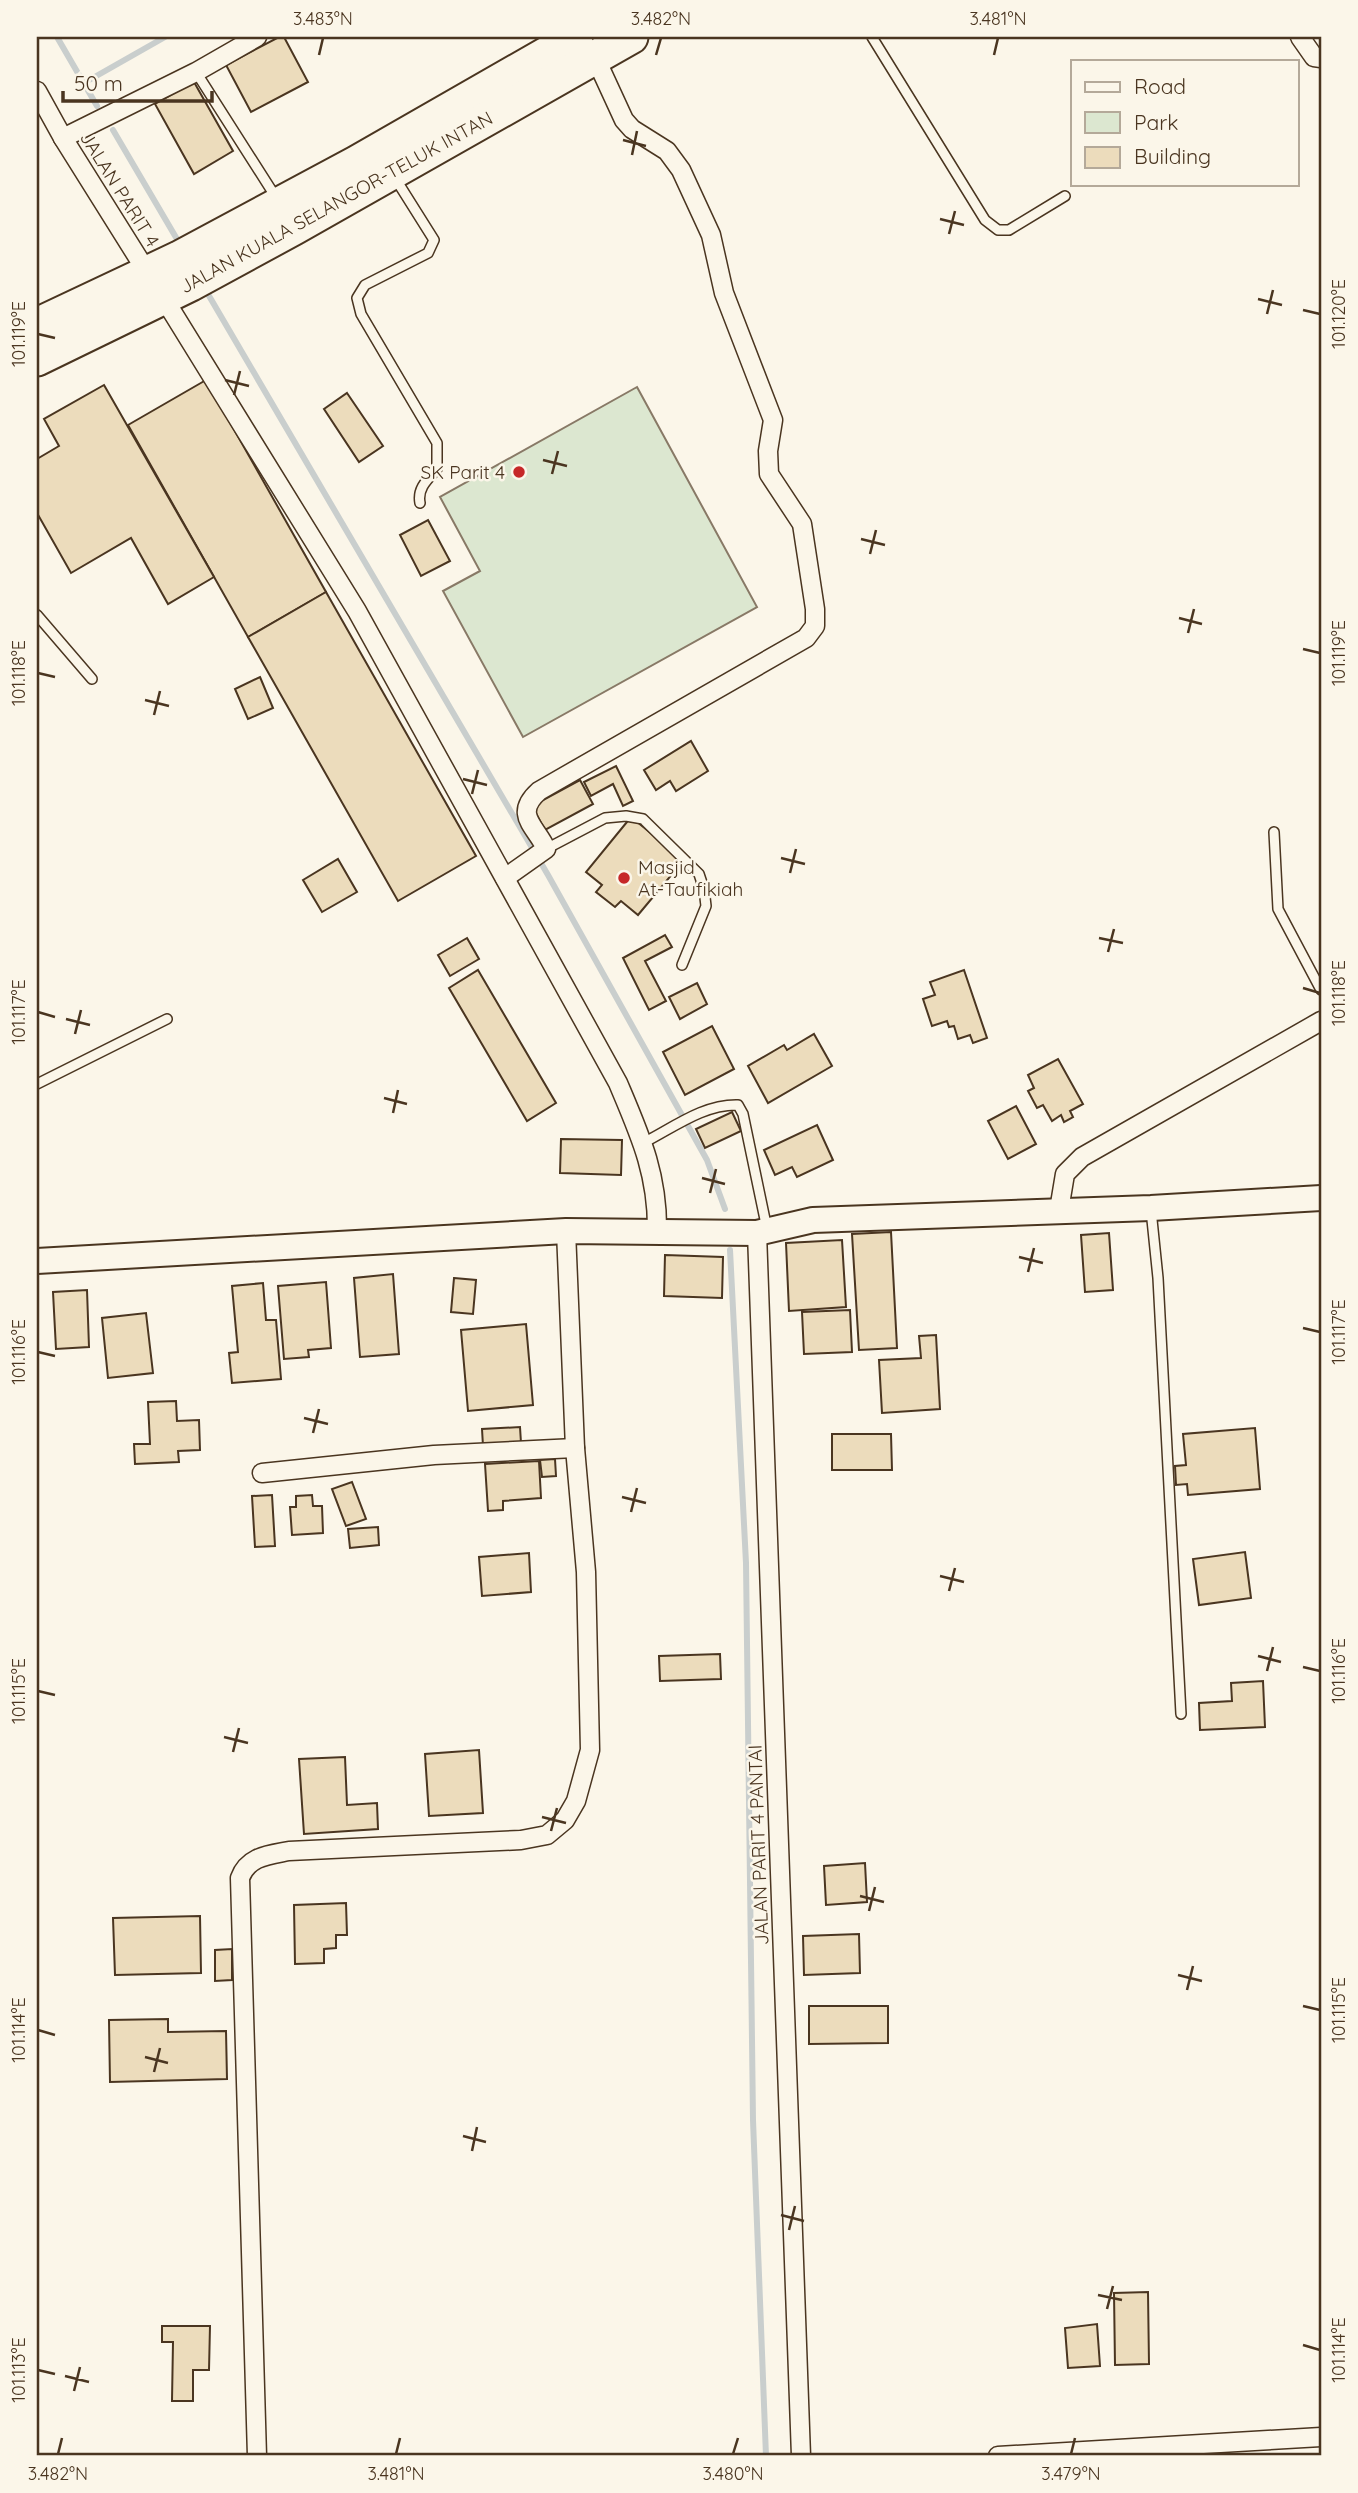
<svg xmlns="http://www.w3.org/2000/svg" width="1358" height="2493" font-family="Quicksand,sans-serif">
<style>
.green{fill:#dce7d0;stroke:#887966;stroke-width:2}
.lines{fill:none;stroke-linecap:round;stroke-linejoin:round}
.stream{stroke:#c9cecd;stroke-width:6}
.building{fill:#ecdcbc;stroke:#4a3520;stroke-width:2}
.lane-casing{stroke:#4a3520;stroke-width:12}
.street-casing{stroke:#4a3520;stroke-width:21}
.secondary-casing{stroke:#4a3520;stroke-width:28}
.highway-casing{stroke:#4a3520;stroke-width:37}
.lane{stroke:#fbf6e9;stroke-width:9}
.street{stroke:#fbf6e9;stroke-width:18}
.secondary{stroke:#fbf6e9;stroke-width:24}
.highway{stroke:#fbf6e9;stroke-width:33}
.ticks{fill:none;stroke:#4a3520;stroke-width:2.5}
.poi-dot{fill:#c62828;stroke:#fbf6e9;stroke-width:2.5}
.labels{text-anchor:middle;stroke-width:5;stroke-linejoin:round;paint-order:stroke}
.street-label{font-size:19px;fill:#4a3520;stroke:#fbf6e9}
.poi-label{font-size:19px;fill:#4a3520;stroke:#fbf6e9;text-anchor:end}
.neatline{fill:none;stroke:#4a3520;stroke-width:2.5}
.ticks-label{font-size:18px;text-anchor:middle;fill:#4a3520}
</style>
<rect width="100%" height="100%" fill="#fbf6e9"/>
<!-- green -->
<polygon class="green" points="637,387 757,607 523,737 443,591 480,571 440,497"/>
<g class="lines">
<!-- stream -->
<g class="stream">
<polyline points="57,37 97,106"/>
<polyline points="84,83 165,37"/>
<polyline points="113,130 181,246"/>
<polyline points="205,289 548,875 707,1160 725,1209"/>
<polyline points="730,1250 746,1563 753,2120 766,2456"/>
</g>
</g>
<!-- building -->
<g class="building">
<polygon points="279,37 284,37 308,82 251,112 226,65"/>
<polygon points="194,82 233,151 194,174 155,104"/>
<polygon points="206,380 326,592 248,637 128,425"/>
<polygon points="104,385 214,577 168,604 131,538 71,573 37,513 37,459 59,446 44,419"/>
<polygon points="347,393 383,446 359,462 324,409"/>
<polygon points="428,520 450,561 421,576 400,535"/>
<polygon points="326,592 476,856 398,901 248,637"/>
<polygon points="260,677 273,708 248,719 235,689"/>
<polygon points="691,741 708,771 676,791 670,781 656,790 644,770"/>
<polygon points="616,766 633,801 623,806 613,784 591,796 584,782"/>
<polygon points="580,780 593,804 545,830 532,806"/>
<polygon points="631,817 684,860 638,915 621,901 615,907 596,892 602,885 586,872"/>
<polygon points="338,859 357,892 322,912 303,880"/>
<polygon points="665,935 672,947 645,961 666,1001 649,1010 623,958"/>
<polygon points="467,938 479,959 450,976 438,955"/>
<polygon points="478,970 556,1103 527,1121 449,988"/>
<polygon points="964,970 987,1038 973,1043 970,1035 958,1039 954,1026 949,1027 947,1021 932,1026 923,999 935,995 930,982"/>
<polygon points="697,983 707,1004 680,1019 669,997"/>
<polygon points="712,1026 734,1069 685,1095 663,1052"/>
<polygon points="814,1034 832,1066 768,1103 748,1066 784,1045 787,1050"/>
<polygon points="1058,1059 1083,1104 1070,1111 1073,1117 1064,1122 1061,1115 1052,1121 1043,1105 1037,1108 1028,1091 1034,1088 1028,1075"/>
<polygon points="1016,1106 1036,1144 1008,1159 988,1121"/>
<polygon points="732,1112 741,1131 705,1148 696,1129"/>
<polygon points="817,1125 833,1160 797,1177 792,1167 775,1175 764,1150"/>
<polygon points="561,1139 622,1140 621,1175 560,1173"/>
<polygon points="891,1232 897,1348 859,1350 852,1234"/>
<polygon points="1109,1233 1113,1290 1085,1292 1081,1235"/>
<polygon points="842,1240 846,1307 789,1311 786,1243"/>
<polygon points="665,1255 723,1257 722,1298 664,1296"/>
<polygon points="393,1274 399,1354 360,1357 354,1278"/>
<polygon points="454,1278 476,1280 473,1314 451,1312"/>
<polygon points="326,1282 331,1348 308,1350 309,1357 284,1359 278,1286"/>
<polygon points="263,1283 266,1320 276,1320 281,1379 232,1383 229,1353 238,1352 232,1286"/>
<polygon points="87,1290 89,1347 56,1349 53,1292"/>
<polygon points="850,1310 852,1352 804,1354 802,1312"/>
<polygon points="146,1313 153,1373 108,1378 102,1318"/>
<polygon points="526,1324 533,1405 468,1411 461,1330"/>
<polygon points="936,1335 940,1409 882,1413 879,1360 921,1358 919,1336"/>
<polygon points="176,1401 177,1421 199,1420 200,1450 178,1451 179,1462 135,1464 134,1444 150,1444 148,1402"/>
<polygon points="520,1427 521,1443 483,1446 482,1429"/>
<polygon points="1255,1428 1260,1489 1188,1495 1187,1484 1176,1485 1175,1466 1186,1465 1183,1434"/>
<polygon points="832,1434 891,1434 892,1470 832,1470"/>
<polygon points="555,1459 556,1476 542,1477 540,1460"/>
<polygon points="539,1461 541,1498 503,1501 503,1510 488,1511 485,1464"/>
<polygon points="352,1482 366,1519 346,1526 332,1489"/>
<polygon points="272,1495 275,1546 255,1547 252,1496"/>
<polygon points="312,1495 313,1506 322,1506 323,1533 292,1535 290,1507 296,1507 296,1496"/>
<polygon points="378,1527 379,1545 350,1548 348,1529"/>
<polygon points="1245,1552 1251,1598 1199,1605 1193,1559"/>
<polygon points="529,1553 531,1592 482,1596 479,1557"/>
<polygon points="720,1654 721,1679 660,1681 659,1656"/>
<polygon points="1263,1681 1265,1727 1200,1730 1199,1703 1232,1701 1231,1683"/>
<polygon points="479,1750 483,1813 429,1816 425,1754"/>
<polygon points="345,1757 347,1805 377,1803 378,1829 304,1834 299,1759"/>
<polygon points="865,1863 867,1902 826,1905 824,1866"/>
<polygon points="346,1903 347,1935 336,1935 336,1948 324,1949 324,1963 295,1964 294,1905"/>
<polygon points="200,1916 201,1973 115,1975 113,1918"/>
<polygon points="859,1934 860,1973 804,1975 803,1936"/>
<polygon points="232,1949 232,1980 215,1981 215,1950"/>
<polygon points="809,2006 888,2006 888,2043 809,2044"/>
<polygon points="168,2019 168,2032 226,2031 227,2079 110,2082 109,2020"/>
<polygon points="1148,2292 1149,2364 1115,2365 1114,2293"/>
<polygon points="1097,2324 1100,2366 1068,2368 1065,2328"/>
<polygon points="162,2326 210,2326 209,2370 193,2370 193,2401 172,2401 173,2342 162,2342"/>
</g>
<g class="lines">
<defs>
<g id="lane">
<polyline points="872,37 985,220 998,230 1009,230 1065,196"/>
<polyline points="196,72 277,199"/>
<path d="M 395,178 L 434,240 L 428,253 L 365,285 L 357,298 L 361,314 L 437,443 L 437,469 C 428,479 417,488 420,503"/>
<polyline points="37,615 92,679"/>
<polyline points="1274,832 1278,909 1321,990"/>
<polyline points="546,849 605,818 626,816 643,819 699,874 704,889 706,906 682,965"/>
<polyline points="37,1084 167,1019"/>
<path d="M 643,1143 C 673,1128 703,1104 738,1105 L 743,1114 L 767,1229"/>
<polyline points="1151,1210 1158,1278 1181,1714"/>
</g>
<g id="street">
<polyline points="1300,37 1314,57 1321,58"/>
<polyline points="37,91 63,138 147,272"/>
<polyline points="63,138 196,72 257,37"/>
<path d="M 163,297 L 357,611 L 618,1083 C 640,1135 658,1174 657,1232"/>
<path d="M 505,878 L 546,849 C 537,827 512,815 539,791 L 806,638 L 815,626 L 815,609 L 802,524 L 769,474 L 768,451 L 773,420 L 724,293 L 711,235 L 681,170 L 667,151 L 632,129 L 624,120 L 595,57"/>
<polyline points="1059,1210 1065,1174 1082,1157 1321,1021"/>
<polyline points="757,1233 801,2456"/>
<polyline points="262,1473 434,1455 575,1448"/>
<path d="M 257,2456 L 240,1878 C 248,1856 269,1855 289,1851 L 521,1840 L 547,1835 L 565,1820 L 576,1801 L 590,1750 L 586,1572 L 575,1448 L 566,1231"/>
<polyline points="998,2456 1321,2437"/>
</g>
<polyline id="secondary" points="37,1261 566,1231 757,1233 813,1220 1151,1208 1321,1198"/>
<g id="highway">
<polyline points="37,325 179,258 356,163 576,37"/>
<polyline points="37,359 191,284 294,228 631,37"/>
</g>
</defs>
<!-- lane casing -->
<use href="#lane" class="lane-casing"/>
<!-- street casing -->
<use href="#street" class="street-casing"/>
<!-- secondary casing -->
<use href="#secondary" class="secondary-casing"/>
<!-- highway casing -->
<use href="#highway" class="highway-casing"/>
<!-- lane -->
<use href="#lane" class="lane"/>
<!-- street -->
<use href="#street" class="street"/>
<!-- secondary -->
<use href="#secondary" class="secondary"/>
<!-- highway -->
<use href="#highway" class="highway"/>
</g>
<!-- ticks -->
<path class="ticks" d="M 319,55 L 323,38M 656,55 L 661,38M 994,55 L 998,38M 623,140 L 646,146M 632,155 L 637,131M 940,219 L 964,225M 949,234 L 955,211M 1258,299 L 1282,305M 1303,310 L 1320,314M 1267,314 L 1273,290M 38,334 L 55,338M 225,380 L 249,386M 234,395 L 240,371M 543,460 L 567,466M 552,474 L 558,451M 861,539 L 885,545M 870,554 L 876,530M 1179,618 L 1202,624M 1188,633 L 1194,609M 1303,649 L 1320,653M 38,673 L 55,677M 145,700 L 169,706M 154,715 L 160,691M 463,779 L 487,785M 472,794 L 478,770M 781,858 L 805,864M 790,873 L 796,849M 1099,938 L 1123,943M 1108,952 L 1114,929M 1303,988 L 1320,993M 38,1012 L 55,1017M 66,1019 L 90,1025M 75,1034 L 81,1010M 384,1098 L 407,1104M 393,1113 L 398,1090M 702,1178 L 725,1184M 710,1193 L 716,1169M 1019,1257 L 1043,1263M 1028,1272 L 1034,1248M 1303,1328 L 1320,1332M 38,1352 L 55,1356M 304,1418 L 328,1424M 313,1433 L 319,1409M 622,1497 L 646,1503M 631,1512 L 637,1488M 940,1576 L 964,1582M 949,1591 L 955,1568M 1258,1656 L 1281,1662M 1303,1667 L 1320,1671M 1267,1671 L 1273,1647M 38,1691 L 55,1695M 224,1737 L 248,1743M 233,1752 L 239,1728M 542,1817 L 566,1823M 551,1831 L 557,1808M 860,1896 L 884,1902M 869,1911 L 875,1887M 1178,1975 L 1202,1981M 1187,1990 L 1193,1966M 1303,2006 L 1320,2010M 38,2030 L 55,2035M 145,2057 L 168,2063M 154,2072 L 160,2048M 463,2136 L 486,2142M 472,2151 L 477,2127M 781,2215 L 804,2221M 789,2230 L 795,2206M 1098,2295 L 1122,2300M 1107,2309 L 1113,2286M 1303,2345 L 1320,2350M 38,2370 L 55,2374M 65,2376 L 89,2382M 74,2391 L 80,2367M 58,2454 L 62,2438M 396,2454 L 400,2438M 733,2454 L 738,2438M 1071,2454 L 1075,2438"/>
<!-- markers -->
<g class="poi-dot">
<circle cx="519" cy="472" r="7"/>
<circle cx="624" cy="878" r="7"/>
</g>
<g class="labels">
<!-- street labels -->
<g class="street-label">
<text transform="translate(120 189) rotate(58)" y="7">JALAN PARIT 4</text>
<text transform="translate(336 202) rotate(-29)" y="7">JALAN KUALA SELANGOR-TELUK INTAN</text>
<text transform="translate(758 1845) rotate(-92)" y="7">JALAN PARIT 4 PANTAI</text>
</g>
<!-- poi labels -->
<g class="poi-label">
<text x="505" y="479">SK Parit 4</text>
<text x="638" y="874" text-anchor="start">Masjid<tspan x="638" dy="22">At-Taufikiah</tspan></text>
</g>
</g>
<!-- border -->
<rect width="1358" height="2493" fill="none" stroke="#fbf6e9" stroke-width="77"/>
<!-- legend -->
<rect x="1071" y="60" width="228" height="126" fill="#fbf6e9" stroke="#b4a999" stroke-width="2"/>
<rect x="1085" y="82" width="35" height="10" fill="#fbf6e9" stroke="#b4a999" stroke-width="2"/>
<text x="1134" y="94" font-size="21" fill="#4a3520">Road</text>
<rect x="1085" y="112" width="35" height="21" fill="#dce7d0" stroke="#b4a999" stroke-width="2"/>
<text x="1134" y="130" font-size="21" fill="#4a3520">Park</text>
<rect x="1085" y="147" width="35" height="21" fill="#ecdcbc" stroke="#b4a999" stroke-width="2"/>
<text x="1134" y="164" font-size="21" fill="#4a3520">Building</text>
<!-- scale -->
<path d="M63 91v10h149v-10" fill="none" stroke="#4a3520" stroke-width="3.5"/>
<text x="74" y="91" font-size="21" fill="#4a3520" stroke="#fbf6e9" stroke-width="5" paint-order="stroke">50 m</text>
<rect x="38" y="38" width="1282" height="2416" class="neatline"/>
<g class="ticks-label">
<text x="323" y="25">3.483°N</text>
<text x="661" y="25">3.482°N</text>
<text x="998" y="25">3.481°N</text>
<text transform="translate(1339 314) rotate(-90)" y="6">101.120°E</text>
<text transform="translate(19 334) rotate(-90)" y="6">101.119°E</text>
<text transform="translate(1339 653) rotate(-90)" y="6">101.119°E</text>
<text transform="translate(19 673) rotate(-90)" y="6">101.118°E</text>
<text transform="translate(1339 993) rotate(-90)" y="6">101.118°E</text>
<text transform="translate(19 1012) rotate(-90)" y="6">101.117°E</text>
<text transform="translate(1339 1332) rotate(-90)" y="6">101.117°E</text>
<text transform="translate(19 1352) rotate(-90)" y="6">101.116°E</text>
<text transform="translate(1339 1671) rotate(-90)" y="6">101.116°E</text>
<text transform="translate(19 1691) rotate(-90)" y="6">101.115°E</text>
<text transform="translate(1339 2010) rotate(-90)" y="6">101.115°E</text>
<text transform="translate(19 2030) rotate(-90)" y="6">101.114°E</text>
<text transform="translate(1339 2350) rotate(-90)" y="6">101.114°E</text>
<text transform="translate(19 2370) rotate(-90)" y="6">101.113°E</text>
<text x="58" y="2480">3.482°N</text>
<text x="396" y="2480">3.481°N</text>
<text x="733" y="2480">3.480°N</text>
<text x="1071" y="2480">3.479°N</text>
</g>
</svg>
